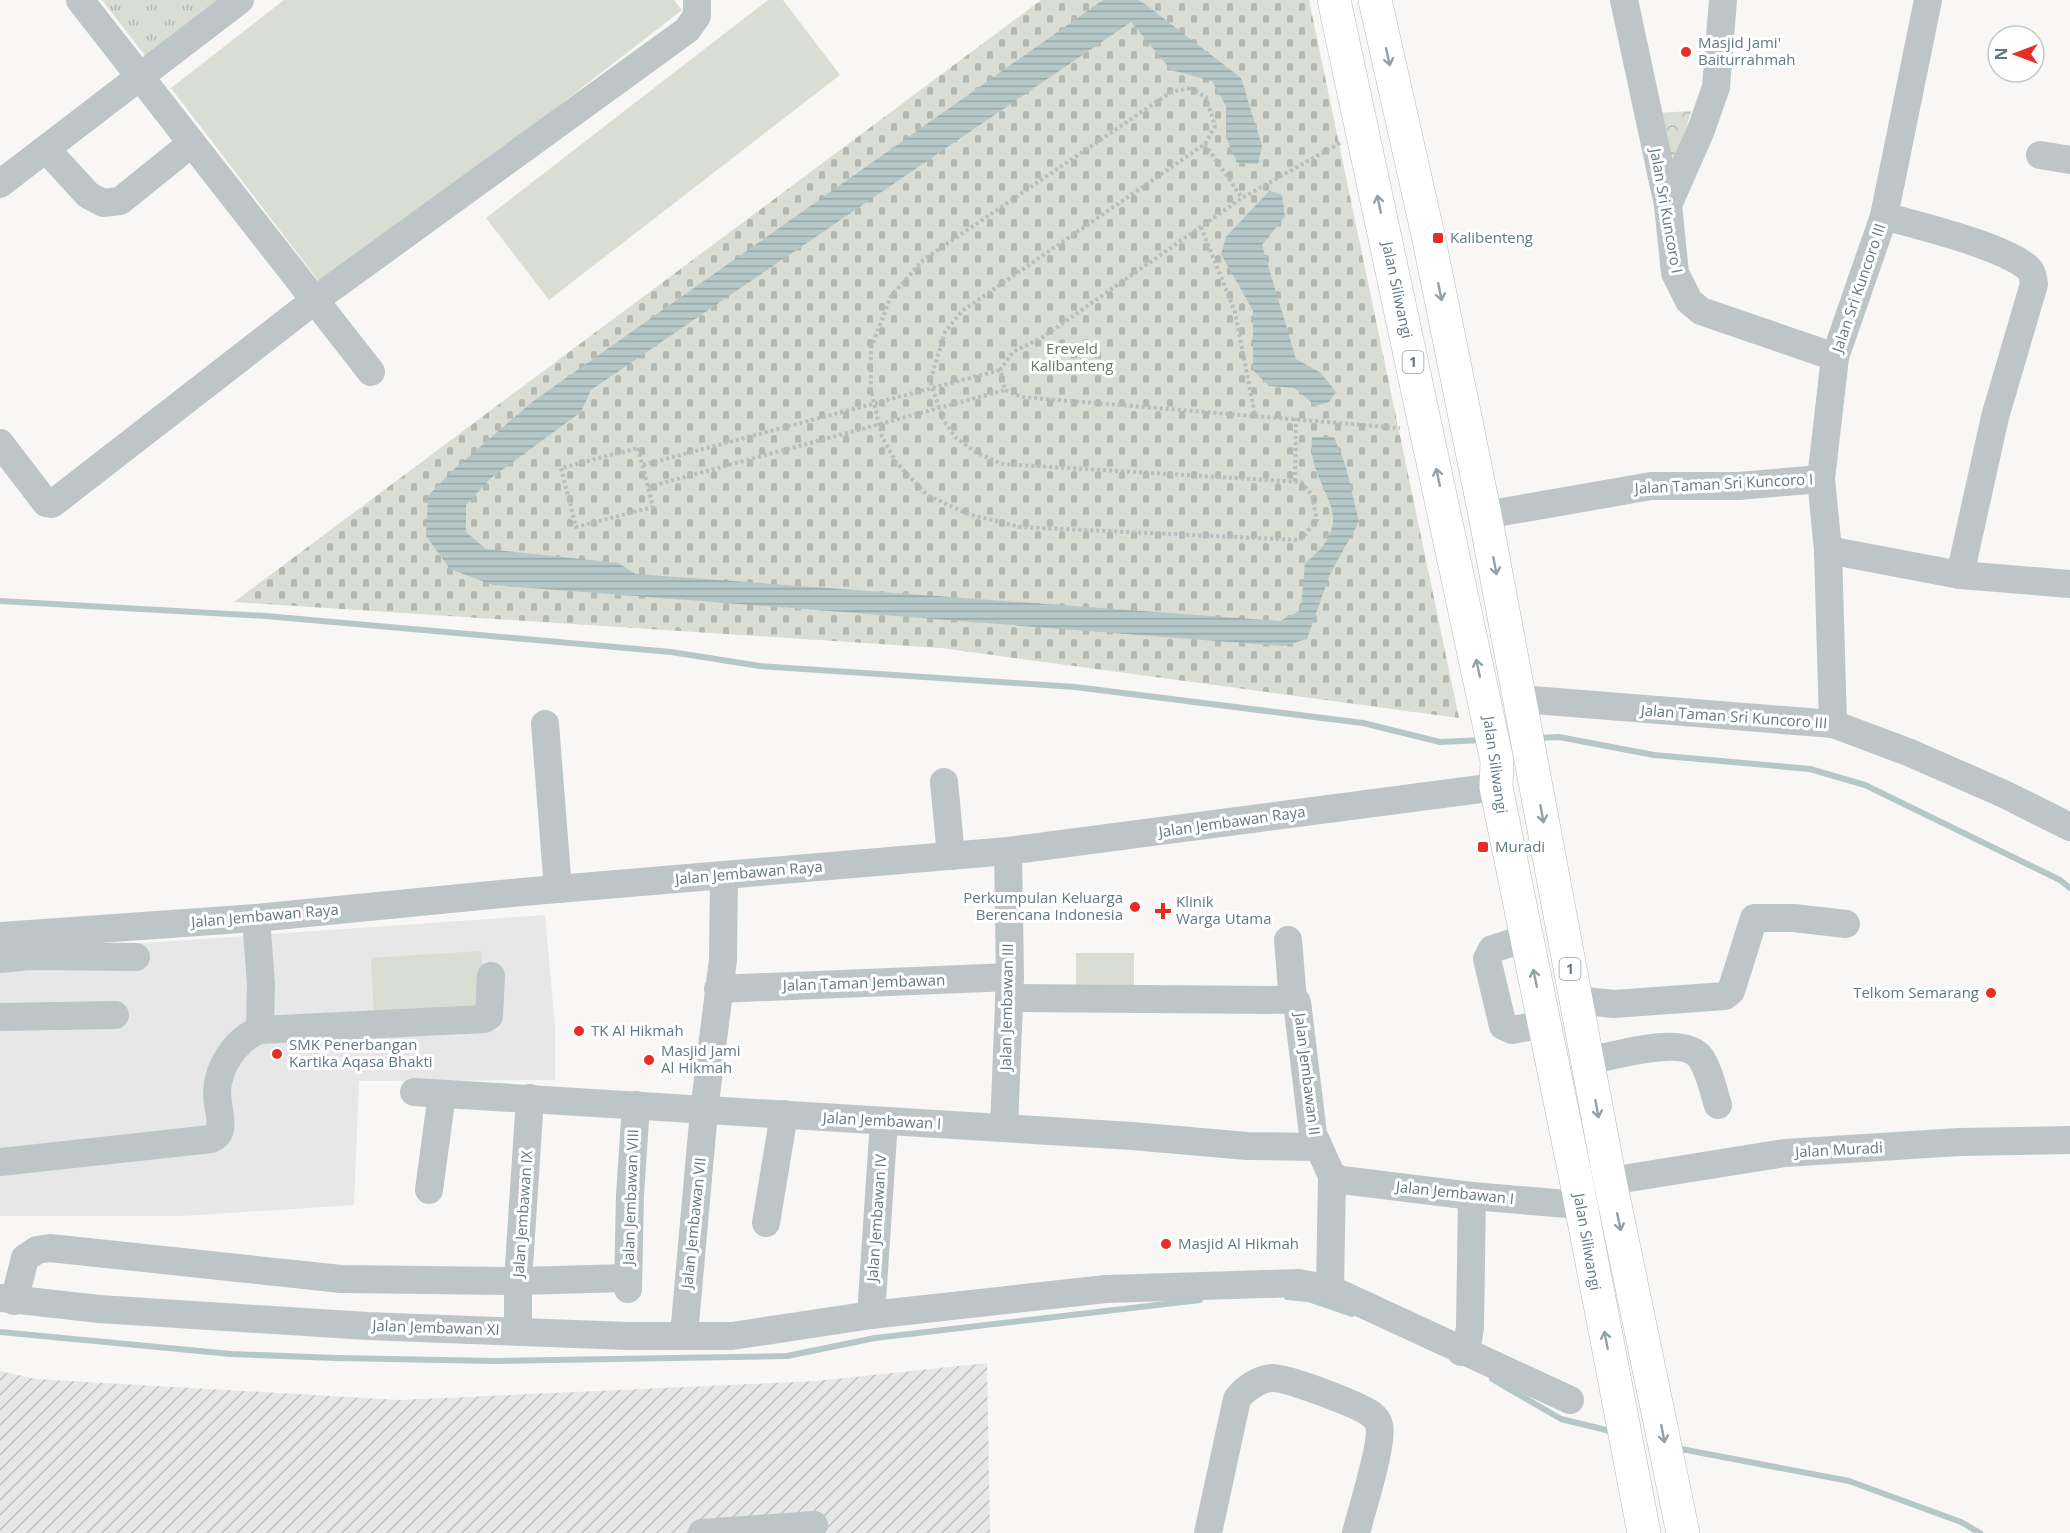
<svg xmlns="http://www.w3.org/2000/svg" width="2070" height="1533" font-family="'Open Sans',sans-serif">
<style>
.built{fill:#e6e7e6}
.industrial{fill:url(#industrial-furrows)}
.grass{fill:url(#grass-tufts)}
.cemetery{fill:url(#cemetery-stones)}
.park{fill:url(#park-crowns)}
.garden{fill:#d9ddd4}
.water{fill:url(#water-rules)}
.lines{fill:none;stroke-linecap:round;stroke-linejoin:round}
.stream{stroke:#b6c7c8;stroke-width:6}
.highway-casing{stroke:#b4b9bb;stroke-width:34}
.path{stroke:#b8bdbf;stroke-width:4;stroke-dasharray:3 3;stroke-linecap:butt}
.minor{stroke:#bec5c7;stroke-width:28}
.highway{stroke:#fff;stroke-width:33}
.oneway{stroke:#91a1a7}
.poi-dot{fill:#e82d24;stroke:#fff;stroke-width:2}
.labels{text-anchor:middle;stroke-width:6;stroke-linejoin:round;paint-order:stroke}
.shield{fill:#fff;stroke:#91a1a7;stroke-width:1.5}
.shield-label{font-size:14px;font-weight:bold;fill:#627981}
.poi-label{font-size:15px;fill:#627981;stroke:#fff;text-anchor:start}
.street-label{font-size:15px;fill:#627981;stroke:#fff}
.park-label{font-size:15px;fill:#6a7961;stroke:#fff}
</style>
<defs>
<pattern id="industrial-furrows" width="10" height="10" patternUnits="userSpaceOnUse" patternTransform="scale(1.5)"><rect width="10" height="10" fill="#e6e7e6"/><path d="M-1 1l2-2M0 10L10 0M9 11l2-2" fill="none" stroke="#bec0c0"/></pattern>
<pattern id="grass-tufts" width="24" height="20" patternUnits="userSpaceOnUse" patternTransform="scale(1.5)"><rect width="24" height="20" fill="#d9ddd4"/><path d="M3 7l-1-3M5 7V3M7 7l1-3M15 17l-1-3M17 17v-4M19 17l1-3" fill="none" stroke="#b3b8b1"/></pattern>
<pattern id="cemetery-stones" width="16" height="16" patternUnits="userSpaceOnUse" patternTransform="scale(1.5)"><rect width="16" height="16" fill="#d9ddd4"/><path d="M2 7V4a2 2 0 0 1 4 0v3zM10 15v-3a2 2 0 0 1 4 0v3z" fill="#b3b8b1"/></pattern>
<pattern id="park-crowns" width="20" height="18" patternUnits="userSpaceOnUse" patternTransform="scale(1.5)"><rect width="20" height="18" fill="#d9ddd4"/><path d="M2 6a3 3 0 1 1 6 0M12 15a3 3 0 1 1 6 0" fill="none" stroke="#b3b8b1"/></pattern>
<pattern id="water-rules" width="6" height="5" patternUnits="userSpaceOnUse" patternTransform="scale(1.5)"><rect width="6" height="5" fill="#b6c7c8"/><path d="M0 2.5h6" fill="none" stroke="#97a6a8"/></pattern>
</defs>
<rect width="100%" height="100%" fill="#f8f7f5"/>
<!-- built -->
<polygon class="built" points="545,915 555,1027 555,1080 359,1081 354,1205 182,1216 0,1216 0,953"/>
<!-- industrial -->
<polygon class="industrial" points="987,1363 990,1533 0,1533 0,1371 36,1379 400,1400 816,1381"/>
<!-- grass -->
<polygon class="grass" points="102,0 231,0 150,62"/>
<!-- cemetery -->
<polygon class="cemetery" points="1041,0 1309,0 1459,718 941,648 234,602"/>
<!-- park -->
<polygon class="park" points="1691,111 1672,181 1656,113"/>
<!-- garden -->
<g class="garden">
<polygon points="284,0 674,0 682,10 324,288 171,88"/>
<polygon points="768,0 783,0 840,75 549,300 486,218"/>
<polygon points="481,951 485,1008 374,1016 371,958"/>
<rect x="1076" y="953" width="58" height="37"/>
</g>
<!-- water -->
<g class="water">
<path d="M 1103,0 L 1138,0 L 1145,4 L 1241,78 L 1262,146 L 1258,164 L 1237,163 L 1226,137 L 1226,106 L 1212,81 L 1171,70 L 1131,22 L 591,390 L 581,412 L 491,478 L 466,505 L 466,532 L 486,549 L 618,563 L 636,574 L 1280,621 L 1301,610 L 1305,563 C 1367,514 1306,492 1312,437 L 1334,437 L 1346,467 L 1359,522 L 1330,574 L 1307,639 L 1283,646 L 493,585 L 450,569 L 426,536 L 428,496 L 452,471 L 532,402 Z"/>
<polygon points="1269,191 1282,195 1285,216 1262,245 1296,359 1321,373 1336,392 1329,402 1316,406 1294,388 1269,386 1253,370 1253,311 1221,254 1226,237"/>
</g>
<g class="lines">
<!-- stream -->
<g class="stream">
<polyline points="0,601 266,616 671,652 760,666 1075,687 1363,723 1440,742 1484,740"/>
<polyline points="1536,738 1559,737 1654,755 1810,769 1865,785 2060,880 2070,888"/>
<polyline points="1287,1297 1308,1299 1352,1314"/>
<polyline points="0,1332 231,1354 336,1358 496,1361 787,1356 875,1338 1200,1300"/>
<polyline points="1492,1379 1561,1419 1614,1432"/>
<polyline points="1676,1448 1849,1481 1961,1522 1980,1533"/>
</g>
<defs>
<g id="highway">
<polyline points="1334,0 1497,761 1496,787 1576,1179 1644,1533"/>
<polyline points="1375,0 1428,235 1485,515 1610,1181 1683,1533"/>
</g>
</defs>
<!-- highway casing -->
<use href="#highway" class="highway-casing"/>
<!-- path -->
<g class="path">
<polygon points="1190,88 1206,97 1215,126 1205,144 962,311 945,332 930,381 943,419 955,437 977,453 1002,464 1301,482 1312,495 1317,520 1300,540 1020,527 968,514 927,495 896,462 882,437 871,390 871,348 891,296 923,260 1171,92"/>
<polyline points="1340,143 1242,198 1043,337 1013,352 1000,370 1005,390 1022,397 1400,428"/>
<polyline points="1205,144 1242,198"/>
<polyline points="1201,227 1235,312 1255,415"/>
<polygon points="638,448 653,507 576,527 561,468"/>
<polyline points="643,465 1000,370"/>
<polyline points="1295,481 1296,418"/>
<polyline points="648,487 1005,390"/>
</g>
<!-- minor -->
<g class="minor">
<polyline points="80,0 371,372"/>
<polyline points="1624,0 1668,205 1675,273 1689,301 1701,311 1835,357"/>
<polyline points="46,149 88,195 103,203 120,201 192,143"/>
<polyline points="2040,155 2070,160"/>
<polyline points="0,184 240,0"/>
<polyline points="1668,205 1701,130 1716,87 1723,0"/>
<path d="M 1884,216 C 1919,226 2000,245 2027,267 C 2032,271 2033,277 2034,284 L 1995,417 L 1960,575"/>
<polyline points="0,443 46,503 52,504 315,300 687,30 697,16 697,0"/>
<polyline points="1485,515 1651,486 1738,486 1821,479"/>
<polyline points="1828,550 1960,575 2070,584"/>
<polyline points="1521,699 1833,724 1908,752 2004,794 2070,827"/>
<polyline points="545,724 558,889"/>
<polyline points="1833,724 1828,550 1821,479 1835,357 1884,216 1928,0"/>
<polyline points="944,782 951,856"/>
<polyline points="256,918 261,984 260,1030"/>
<polyline points="0,936 256,918 522,892 1008,851 1496,787"/>
<polyline points="1527,938 1492,949 1487,959 1503,1026 1512,1030 1544,1024"/>
<polyline points="1288,940 1293,1001"/>
<polyline points="0,959 29,956 136,957"/>
<polyline points="718,989 1010,977"/>
<polyline points="1009,998 1289,1000 1297,1002 1313,1134 1332,1176 1330,1289"/>
<polyline points="1576,1000 1614,1004 1725,996 1731,991 1754,918 1794,918 1846,924"/>
<polyline points="0,1017 115,1015"/>
<path d="M 1588,1061 C 1614,1056 1682,1034 1700,1057 C 1709,1069 1713,1090 1718,1105"/>
<polyline points="414,1092 1132,1136 1247,1146 1317,1147"/>
<polyline points="1004,1128 1010,977 1008,851"/>
<path d="M 0,1162 L 211,1139 C 215,1137 219,1135 220,1129 C 222,1118 217,1104 217,1092 C 218,1066 236,1039 260,1030 L 484,1019 L 489,1016 L 491,976"/>
<polyline points="1332,1176 1342,1180 1472,1196 1580,1205"/>
<polyline points="1610,1181 1785,1153 1959,1142 2070,1140"/>
<polyline points="429,1190 442,1094"/>
<polyline points="766,1223 784,1114"/>
<polyline points="628,1289 630,1195 636,1105"/>
<polyline points="0,1298 99,1309 367,1326 628,1336 732,1336 871,1315 1106,1289 1299,1283 1330,1289 1570,1400"/>
<polyline points="14,1301 25,1258 37,1250 50,1248 341,1279 518,1281 628,1278"/>
<polyline points="871,1315 884,1121"/>
<polyline points="518,1331 518,1281 530,1098"/>
<polyline points="684,1335 704,1111 723,960 724,875"/>
<polyline points="1461,1352 1468,1340 1470,1327 1472,1196"/>
<polyline points="702,1533 814,1525"/>
<path d="M 1208,1533 L 1237,1399 C 1244,1389 1259,1379 1272,1378 C 1286,1377 1359,1405 1371,1414 C 1375,1417 1378,1420 1379,1425 C 1384,1442 1361,1512 1356,1533"/>
</g>
<!-- highway -->
<use href="#highway" class="highway"/>
</g>
<!-- one-way arrows -->
<defs><path id="oneway-shaft" d="M-6 0H5M1.5-3L5.5 0L1.5 3" fill="none" stroke-width="1.6" stroke-linecap="round" stroke-linejoin="round" transform="scale(1.5)"/></defs>
<g class="oneway">
<use href="#oneway-shaft" transform="translate(1388 57) rotate(77)"/>
<use href="#oneway-shaft" transform="translate(1379 204) rotate(-102)"/>
<use href="#oneway-shaft" transform="translate(1440 292) rotate(78)"/>
<use href="#oneway-shaft" transform="translate(1438 477) rotate(-102)"/>
<use href="#oneway-shaft" transform="translate(1495 566) rotate(79)"/>
<use href="#oneway-shaft" transform="translate(1478 668) rotate(-102)"/>
<use href="#oneway-shaft" transform="translate(1542 814) rotate(80)"/>
<use href="#oneway-shaft" transform="translate(1535 978) rotate(-102)"/>
<use href="#oneway-shaft" transform="translate(1597 1109) rotate(80)"/>
<use href="#oneway-shaft" transform="translate(1619 1222) rotate(78)"/>
<use href="#oneway-shaft" transform="translate(1606 1340) rotate(-101)"/>
<use href="#oneway-shaft" transform="translate(1663 1434) rotate(79)"/>
</g>
<!-- markers -->
<g class="poi-dot">
<circle cx="1686" cy="52" r="6"/>
<rect x="1432" y="232" width="12" height="12" rx="3"/>
<rect x="1477" y="841" width="12" height="12" rx="3"/>
<circle cx="1135" cy="907" r="6"/>
<path d="M1160 902h6v6h6v6h-6v6h-6v-6h-6v-6h6z"/>
<circle cx="1991" cy="993" r="6"/>
<circle cx="579" cy="1031" r="6"/>
<circle cx="277" cy="1054" r="6"/>
<circle cx="649" cy="1060" r="6"/>
<circle cx="1166" cy="1244" r="6"/>
</g>
<g class="labels">
<!-- shield labels -->
<g class="shield">
<rect x="1402.5" y="351" width="21" height="22" rx="4.5"/>
<rect x="1559.5" y="958" width="21" height="22" rx="4.5"/>
</g>
<g class="shield-label">
<text x="1413" y="367">1</text>
<text x="1570" y="974">1</text>
</g>
<!-- poi labels -->
<g class="poi-label">
<text x="1698" y="48">Masjid Jami'<tspan x="1698" dy="17">Baiturrahmah</tspan></text>
<text x="1450" y="243">Kalibenteng</text>
<text x="1495" y="852">Muradi</text>
<text x="1123" y="903" text-anchor="end">Perkumpulan Keluarga<tspan x="1123" dy="17">Berencana Indonesia</tspan></text>
<text x="1176" y="907">Klinik<tspan x="1176" dy="17">Warga Utama</tspan></text>
<text x="1979" y="998" text-anchor="end">Telkom Semarang</text>
<text x="591" y="1036">TK Al Hikmah</text>
<text x="289" y="1050">SMK Penerbangan<tspan x="289" dy="17">Kartika Aqasa Bhakti</tspan></text>
<text x="661" y="1056">Masjid Jami<tspan x="661" dy="17">Al Hikmah</tspan></text>
<text x="1178" y="1249">Masjid Al Hikmah</text>
</g>
<!-- street labels -->
<g class="street-label">
<text transform="translate(1666 211) rotate(80)" y="5">Jalan Sri Kuncoro I</text>
<text transform="translate(1859 288) rotate(-71)" y="5">Jalan Sri Kuncoro III</text>
<text transform="translate(1397 290) rotate(78)" y="5">Jalan Siliwangi</text>
<text transform="translate(1724 484) rotate(-3)" y="5">Jalan Taman Sri Kuncoro I</text>
<text transform="translate(1734 717) rotate(4)" y="5">Jalan Taman Sri Kuncoro III</text>
<text transform="translate(1495 765) rotate(82)" y="5">Jalan Siliwangi</text>
<text transform="translate(1232 822) rotate(-8)" y="5">Jalan Jembawan Raya</text>
<text transform="translate(749 873) rotate(-5)" y="5">Jalan Jembawan Raya</text>
<text transform="translate(265 916) rotate(-5)" y="5">Jalan Jembawan Raya</text>
<text transform="translate(864 983) rotate(-2)" y="5">Jalan Taman Jembawan</text>
<text transform="translate(1007 1007) rotate(-89)" y="5">Jalan Jembawan III</text>
<text transform="translate(1307 1074) rotate(83)" y="5">Jalan Jembawan II</text>
<text transform="translate(882 1121) rotate(3)" y="5">Jalan Jembawan I</text>
<text transform="translate(1839 1150) rotate(-3)" y="5">Jalan Muradi</text>
<text transform="translate(1455 1193) rotate(6)" y="5">Jalan Jembawan I</text>
<text transform="translate(631 1197) rotate(-88)" y="5">Jalan Jembawan VIII</text>
<text transform="translate(523 1214) rotate(-86)" y="5">Jalan Jembawan IX</text>
<text transform="translate(877 1218) rotate(-86)" y="5">Jalan Jembawan IV</text>
<text transform="translate(694 1223) rotate(-84)" y="5">Jalan Jembawan VII</text>
<text transform="translate(1587 1242) rotate(80)" y="5">Jalan Siliwangi</text>
<text transform="translate(436 1328) rotate(2)" y="5">Jalan Jembawan XI</text>
</g>
<!-- park labels -->
<g class="park-label">
<text x="1072" y="354">Ereveld<tspan x="1072" dy="17">Kalibanteng</tspan></text>
</g>
</g>
<!-- north arrow -->
<g transform="translate(2016 54) rotate(270)"><circle r="28" fill="#ffffff" stroke="#c0c9cd" stroke-width="1.5"/>
<path d="M0-4.5L10 22L0 15L-10 22Z" fill="#e82d24"/>
<text y="-9" font-size="16" font-weight="bold" text-anchor="middle" fill="#627981">N</text>
</g>
</svg>
